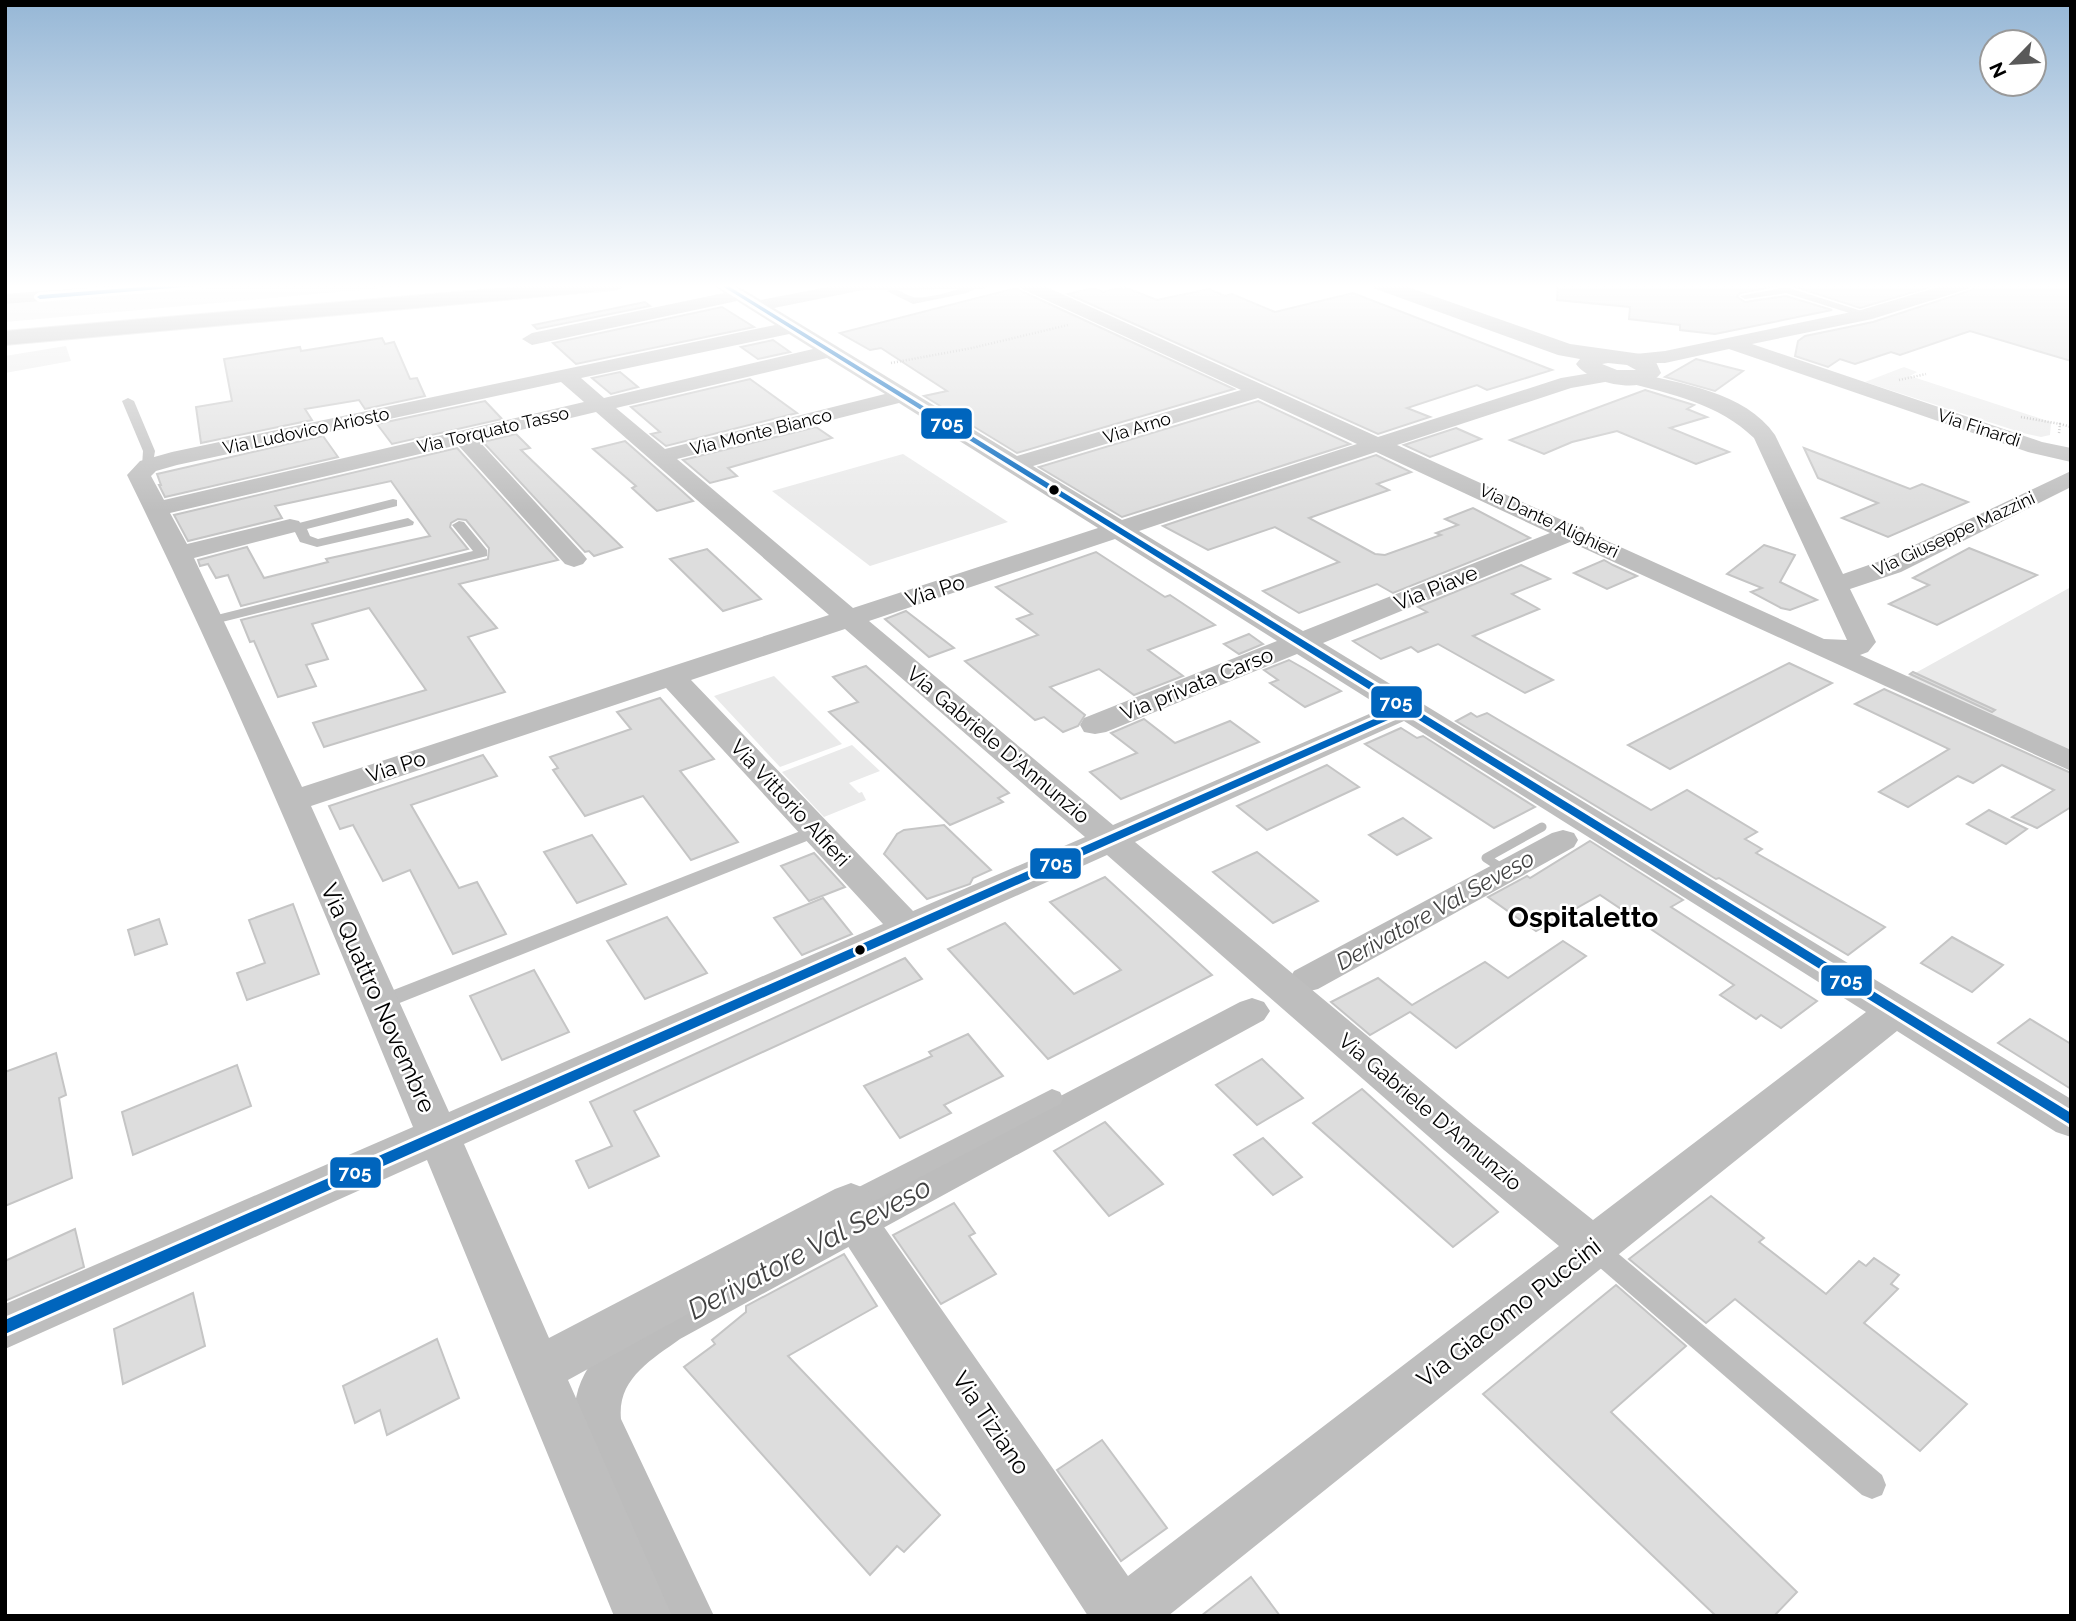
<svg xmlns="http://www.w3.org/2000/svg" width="2076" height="1621" font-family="Raleway,sans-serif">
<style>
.green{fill:#eaeaea}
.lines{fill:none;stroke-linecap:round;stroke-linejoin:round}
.stream{stroke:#bcbcbc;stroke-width:9}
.canal{fill:#bcbcbc;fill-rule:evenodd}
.building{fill:#ddd;stroke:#c5c5c5;stroke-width:2}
.trunk-casing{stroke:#dbdbdb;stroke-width:2}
.path{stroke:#b8b8b8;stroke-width:2.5;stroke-dasharray:1 2;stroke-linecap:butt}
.service{fill:#bebebe;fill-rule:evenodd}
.minor{fill:#bebebe;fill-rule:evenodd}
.tertiary{fill:#bebebe;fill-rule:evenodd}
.trunk{fill:#bdbdbd;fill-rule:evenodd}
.bus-1-casing{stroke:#fff;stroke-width:6}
.bus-1{fill:#0065bd;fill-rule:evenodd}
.bus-dot{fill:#000;stroke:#fff;stroke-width:2.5}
.labels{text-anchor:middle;stroke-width:5;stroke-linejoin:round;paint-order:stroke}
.far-street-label{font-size:18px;fill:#000;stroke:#fff}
.street-label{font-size:21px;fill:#000;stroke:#fff}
.water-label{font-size:23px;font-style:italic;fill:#414141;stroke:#fff}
.near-street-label{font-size:24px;fill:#000;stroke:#fff}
.district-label{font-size:28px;font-weight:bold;fill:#000;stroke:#fff}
.near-water-label{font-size:28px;font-style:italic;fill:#414141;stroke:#fff}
.line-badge{stroke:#fff;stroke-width:2.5}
.badge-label{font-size:19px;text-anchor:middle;font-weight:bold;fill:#fff}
</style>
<rect width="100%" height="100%" fill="#fff"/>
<!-- green -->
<g class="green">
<polygon points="264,284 427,284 5,322 5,304"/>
<polygon points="66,346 71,361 5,373 5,356"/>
<polygon points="1904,367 1917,372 1910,376 2051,422 2050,435 2041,437 2023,433 1865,382"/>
<polygon points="903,454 1008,522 870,566 772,491"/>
<polygon points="2071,587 2071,758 1900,680 1919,671"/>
<polygon points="774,676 842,744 780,767 714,696"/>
<polygon points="852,745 880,771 849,783 859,793 862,792 866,800 824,817 782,772"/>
</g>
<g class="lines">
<!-- stream -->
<polyline class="stream" points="1506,871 1486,858 1542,827"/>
<!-- canal -->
<g class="canal">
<polygon points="1563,830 1574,833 1578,840 1574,847 1318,989 1306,992 1294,989 1289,980 1294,971 1552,833"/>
<path d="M 1252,998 L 1264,1002 L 1270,1011 L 1264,1020 L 680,1339 C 651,1360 617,1379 621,1419 L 714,1616 L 662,1616 L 575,1421 C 571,1369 611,1338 650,1311 L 1240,1002 Z"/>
</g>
</g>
<!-- building -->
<g class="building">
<polygon points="1558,284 1940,284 1860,308 1787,284 1740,293 1737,297 1745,302 1786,296 1832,310 1715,334 1680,330 1680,325 1629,319 1630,307 1557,300"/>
<polygon points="1977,284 2071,284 2071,361 1970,331 1900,355 1891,352 1855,364 1840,359 1828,367 1795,356 1798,341 1805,336 1873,322 1972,290"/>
<polygon points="1124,287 1157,300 1209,289 1225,296 1232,294 1275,312 1353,293 1552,370 1487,390 1477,385 1407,408 1430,417 1378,434 1068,294 1093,288 1103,292"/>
<polygon points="1016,288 1019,290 1234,389 1017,453 924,396 947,391 881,348 870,350 840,333"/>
<polygon points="645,302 650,306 537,329 533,325"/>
<polygon points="722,307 754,327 576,364 553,343"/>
<polygon points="382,338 385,344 394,342 410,379 417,378 425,396 365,409 359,400 305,409 312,420 201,443 196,407 232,401 224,359 300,347 301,351"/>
<polygon points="773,340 790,352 758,359 741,347"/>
<polygon points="1696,359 1743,371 1715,391 1665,377"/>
<polygon points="620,372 638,387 611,394 592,378"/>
<polygon points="750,379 797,413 666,446 651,434 660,432 631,407"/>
<polygon points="1645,390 1694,405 1687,409 1707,417 1670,428 1729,452 1696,464 1617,431 1572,442 1544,454 1510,440"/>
<polygon points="485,401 502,419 392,444 377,424"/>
<polygon points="1258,401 1350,444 1122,517 1039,467"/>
<polygon points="816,427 832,438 728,468 737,476 710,483 683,460"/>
<polygon points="1456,428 1481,439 1430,457 1404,445"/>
<polygon points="516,434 530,448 521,450 622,547 594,556 589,551 585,552 483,442"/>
<polygon points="323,436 338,457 165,497 159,485 161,485 157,474"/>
<polygon points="625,441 682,491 693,501 657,511 632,488 636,486 593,449"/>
<polygon points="457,448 558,560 459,584 497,628 468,637 505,692 324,747 313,723 426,690 369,608 312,624 328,659 306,665 316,686 278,697 254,641 250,642 241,620 488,559 489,548 466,520 458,519 451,523 450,527 468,549 241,606 228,575 216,578 208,564 200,566 198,560 247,547 264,578 328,562 326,559 430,536 391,481 275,506 282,518 188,541 174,515"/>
<polygon points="1804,448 1910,489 1922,484 1968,502 1888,537 1842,518 1878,503 1818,478"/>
<polygon points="1376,455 1411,472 1377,484 1389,490 1309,518 1375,554 1385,555 1441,535 1436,533 1458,525 1445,519 1473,508 1530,538 1393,593 1377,584 1299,613 1263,591 1339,562 1275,527 1208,550 1163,526"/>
<polygon points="1764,545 1795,555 1780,582 1817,600 1790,610 1781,608 1751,592 1762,588 1727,574"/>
<polygon points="1969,548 2037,575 1937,625 1889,604 1929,585 1913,578"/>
<polygon points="707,549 761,599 723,611 670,559"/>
<polygon points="1096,552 1165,597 1170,595 1215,625 1148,650 1183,676 1134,695 1099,669 1050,687 1085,715 1078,726 1063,732 1044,717 1035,720 965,661 1038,635 1017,619 1032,614 996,587"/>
<polygon points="1604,560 1613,565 1637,576 1607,589 1574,573"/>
<polygon points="1521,565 1550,579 1512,594 1539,609 1473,636 1553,680 1525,693 1438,644 1418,652 1411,647 1381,659 1353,641 1427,612 1418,607"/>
<polygon points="906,611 954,648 929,657 885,619"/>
<polygon points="1249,634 1263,644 1239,654 1224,644"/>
<polygon points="1289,660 1305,669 1341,691 1305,707 1270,683 1278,680 1264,670"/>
<polygon points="1789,663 1832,683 1670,769 1628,745"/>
<polygon points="866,666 1009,793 998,798 1003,802 950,825 829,712 858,702 833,677"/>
<polygon points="1913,672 1995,710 1992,712 1910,674"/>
<polygon points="1884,689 2071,773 2071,807 2037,828 2012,817 2054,790 2002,765 1973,783 1958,776 1908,807 1879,792 1949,749 1855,704"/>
<polygon points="660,698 714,759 680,771 738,842 691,860 643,796 585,816 553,770 558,768 550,757 631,729 617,712"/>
<polygon points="1471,713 1477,717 1487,713 1651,810 1687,790 1757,832 1745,839 1762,849 1756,853 1885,927 1848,955 1719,878 1716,879 1456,721"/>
<polygon points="1144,719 1175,743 1230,721 1259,742 1121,799 1090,772 1137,753 1111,733"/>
<polygon points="1401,728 1417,738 1423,736 1535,807 1494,828 1365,744"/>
<polygon points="483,755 497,776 411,805 459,888 477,882 506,934 453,954 410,870 383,881 353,825 340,829 329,806"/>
<polygon points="1327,765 1359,787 1267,830 1237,806"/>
<polygon points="1989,810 2027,829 2006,844 1967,824"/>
<polygon points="1403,818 1431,838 1397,855 1369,835"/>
<polygon points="944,825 991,870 973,878 970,884 927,899 884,854 897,834 904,830"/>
<polygon points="592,835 626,884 577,903 544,852"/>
<polygon points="1590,841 1683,900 1671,907 1817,1001 1781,1028 1761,1015 1756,1019 1720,995 1734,985 1600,895 1536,931 1488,897 1527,876 1530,878"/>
<polygon points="1257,852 1318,901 1273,923 1213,872"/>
<polygon points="814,853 845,887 809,901 781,866"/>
<polygon points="1105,877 1212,975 1048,1059 948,949 1005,923 1074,994 1121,970 1050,902"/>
<polygon points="823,898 852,934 802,955 774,918"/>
<polygon points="293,904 319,974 247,1000 237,973 265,963 249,920"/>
<polygon points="667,917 707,973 645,999 607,941"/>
<polygon points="159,919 167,944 135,955 128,930"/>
<polygon points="1952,937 2003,965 1972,992 1921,963"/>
<polygon points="1563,941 1586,956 1456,1048 1410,1012 1370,1035 1331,1002 1378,978 1412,1005 1485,962 1508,978"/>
<polygon points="905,958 922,979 634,1111 659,1156 589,1188 576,1161 612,1146 590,1102"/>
<polygon points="534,970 569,1032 502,1060 470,996"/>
<polygon points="2030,1019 2071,1044 2071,1089 1998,1043"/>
<polygon points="968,1034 1003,1076 944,1105 951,1113 900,1138 864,1086 932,1056 929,1052"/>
<polygon points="56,1053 66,1095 59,1098 72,1178 5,1206 5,1072"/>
<polygon points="1262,1059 1303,1098 1257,1125 1216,1085"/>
<polygon points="237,1065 251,1106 133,1155 122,1112"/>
<polygon points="1362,1089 1414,1136 1498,1212 1453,1247 1313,1123"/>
<polygon points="1105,1122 1163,1184 1109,1216 1054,1151"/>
<polygon points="1263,1138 1302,1177 1273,1195 1234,1155"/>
<polygon points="1711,1196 1764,1238 1759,1242 1826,1294 1859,1261 1866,1266 1874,1258 1899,1275 1891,1284 1898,1289 1864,1323 1967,1404 1920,1451 1735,1299 1706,1323 1629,1259"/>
<polygon points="954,1203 975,1233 969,1236 996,1274 941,1304 893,1235"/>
<polygon points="75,1229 84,1267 5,1301 5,1261"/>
<polygon points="844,1254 877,1306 788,1356 940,1515 904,1552 897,1546 870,1575 684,1367 715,1344 712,1340 746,1312 746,1306"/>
<polygon points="1616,1285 1686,1346 1611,1412 1797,1592 1774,1616 1716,1616 1483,1394"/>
<polygon points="193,1293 205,1346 123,1384 114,1329"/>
<polygon points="437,1339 459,1398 387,1435 380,1410 355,1423 343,1386"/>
<polygon points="1102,1440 1167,1528 1121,1561 1057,1470"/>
<polygon points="1251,1577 1280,1616 1201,1616"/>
</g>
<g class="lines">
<defs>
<polygon id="trunk" points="548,284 624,284 621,288 614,290 5,345 5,331"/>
</defs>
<!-- trunk casing -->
<use href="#trunk" class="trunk-casing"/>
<!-- path -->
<g class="path">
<polyline points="891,363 972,348 1068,325"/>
<polyline points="1899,380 1926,374"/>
<polyline points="2021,417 2060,424"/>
<polyline points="2059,433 2060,424 2071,427"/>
</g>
<!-- service -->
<g class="service">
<path d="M 973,284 L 985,284 L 967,293 L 913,304 L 887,291 C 897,285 903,295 913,297 C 925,300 961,289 973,284 Z"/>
<polygon points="1786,287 1868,313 1870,315 1862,317 1786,293 1745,299 1740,296"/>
<polygon points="128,398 134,401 155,451 152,469 142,466 143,451 122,401"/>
<polygon points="393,499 397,500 397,506 307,529 310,536 318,539 408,518 414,522 413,525 317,547 300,542 294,530 283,526 290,522 299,523"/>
<polygon points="459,521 464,522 487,550 487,556 210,625 203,621 205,618 473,551 452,525"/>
<polygon points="816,825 822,827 825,831 822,835 387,1008 380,1010 373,1008 370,1003 373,998"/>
<polygon points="1052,1089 1060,1092 1063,1098 1060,1104 859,1209 851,1212 843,1209 839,1202 843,1195"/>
<polygon points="1593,1237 1602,1240 1882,1475 1886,1485 1882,1495 1872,1499 1862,1495 1584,1254 1581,1247 1584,1240"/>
</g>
<!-- minor -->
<g class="minor">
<polygon points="133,284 205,284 196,289 5,304 5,294"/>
<path d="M 713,284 L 734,284 L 761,300 L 843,284 L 989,284 L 986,288 L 980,289 L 863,290 L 774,308 L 1017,456 L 1241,390 L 1020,288 L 1017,284 L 1040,284 L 1378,437 L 1561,378 L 1609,370 L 1616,372 L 1619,376 L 1616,380 L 1571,388 L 1397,445 L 1573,525 L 1583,527 L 1585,531 L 1824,639 L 1847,640 L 1754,438 C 1719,404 1671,394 1625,382 L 1622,378 L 1625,374 L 1632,372 C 1679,383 1746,392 1775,435 L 1843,574 L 1883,560 L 2071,471 L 2071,487 L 1901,572 L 1850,589 L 1876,642 L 1868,652 L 1860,655 L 2071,750 L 2071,771 L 1570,542 L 1323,643 L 2071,1099 L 2071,1137 L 2056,1132 L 1897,1031 L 1168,1616 L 1088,1616 L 838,1231 L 568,1380 L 672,1616 L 614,1616 L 427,1160 L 5,1349 L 5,1304 L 413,1127 C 323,908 232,688 127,475 L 140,461 L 172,452 L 775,325 L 737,301 L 532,345 L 522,339 L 532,333 L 724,293 ZM 789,334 L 813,349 L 604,398 L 581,378 ZM 827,358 L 885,394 L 665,449 L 616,408 ZM 561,382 L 584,402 L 164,500 L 151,476 L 156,471 L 177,465 ZM 1258,398 L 1357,444 L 1122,520 L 1033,466 ZM 899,403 L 1098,528 L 853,608 L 677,459 ZM 596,412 L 829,615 L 302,787 L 194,558 L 299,531 L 302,526 L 299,521 L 290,519 L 187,544 L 170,513 L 458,445 L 565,564 L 574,567 L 583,564 L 587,559 L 583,554 L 478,440 ZM 1376,452 L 1550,533 L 1303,631 L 1139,531 ZM 1115,539 L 1277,641 L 1084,718 L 1080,725 L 1084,732 L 1095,734 L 1106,732 L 1297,654 L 1383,708 L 1113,825 L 869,621 ZM 845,629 L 1052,809 L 1085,837 L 913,911 L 691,680 ZM 666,688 L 883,924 L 449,1112 L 311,806 ZM 1404,721 L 1866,1012 L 1593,1220 L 1474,1125 L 1135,842 ZM 1107,855 L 1444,1150 L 1559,1246 L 1128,1576 L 877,1217 L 868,1214 L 873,1202 L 867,1189 L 851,1183 L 835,1189 L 549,1338 L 464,1144 Z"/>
<polygon points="1948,284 1974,284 1971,288 1872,319 1752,344 2042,442 2071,448 2071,462 2028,452 1729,349 1665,363 1626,363 1623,359 1626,355 1665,351 1861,310"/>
</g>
<!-- tertiary -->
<path class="tertiary" d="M 1370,284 L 1399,284 L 1570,344 L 1641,354 L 1656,362 L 1661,373 C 1645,396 1590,384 1576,364 L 1580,359 L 1558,355 L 1373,288 ZM 1608,363 L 1627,365 L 1636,370 L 1617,370 L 1602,364 Z"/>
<!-- trunk -->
<use href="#trunk" class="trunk"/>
<defs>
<g id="bus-1">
<polygon points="180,284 199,284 196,286 40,299 37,297 40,295"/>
<polygon points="719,284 725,284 2071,1113 2071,1125 1406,712 5,1334 5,1320 1399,708"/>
</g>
</defs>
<!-- bus-1 casing -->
<use href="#bus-1" class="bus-1-casing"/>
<!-- bus-1 -->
<use href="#bus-1" class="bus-1"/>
</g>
<!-- sky -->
<linearGradient id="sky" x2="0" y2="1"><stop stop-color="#96b7d6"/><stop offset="0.56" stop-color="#fff"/><stop offset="1" stop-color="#fff" stop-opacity="0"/></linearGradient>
<rect width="2076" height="511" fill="url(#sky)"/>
<!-- markers -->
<g class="bus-dot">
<circle cx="1054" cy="490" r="6"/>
<circle cx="860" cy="950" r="6"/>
</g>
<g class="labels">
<!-- far-street labels -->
<g class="far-street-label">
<text transform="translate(1137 428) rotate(-17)" y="6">Via Arno</text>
<text transform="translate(1979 428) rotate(18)" y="6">Via Finardi</text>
<text transform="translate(493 430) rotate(-13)" y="6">Via Torquato Tasso</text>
<text transform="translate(306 431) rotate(-12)" y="6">Via Ludovico Ariosto</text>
<text transform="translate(761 432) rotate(-14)" y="6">Via Monte Bianco</text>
<text transform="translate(1549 521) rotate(25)" y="6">Via Dante Alighieri</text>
<text transform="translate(1954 534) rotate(-25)" y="6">Via Giuseppe Mazzini</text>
</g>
<!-- street labels -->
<g class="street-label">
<text transform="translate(1436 588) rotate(-22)" y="7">Via Piave</text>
<text transform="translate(935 591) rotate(-18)" y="7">Via Po</text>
<text transform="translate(1197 684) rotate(-22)" y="7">Via privata Carso</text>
<text transform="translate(998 745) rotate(40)" y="7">Via Gabriele D'Annunzio</text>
<text transform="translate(396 767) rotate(-18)" y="7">Via Po</text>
<text transform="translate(790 803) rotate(47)" y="7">Via Vittorio Alfieri</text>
<text transform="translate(1430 1112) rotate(40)" y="7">Via Gabriele D'Annunzio</text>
</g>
<!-- water labels -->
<g class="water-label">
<text transform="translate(1435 910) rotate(-29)" y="8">Derivatore Val Seveso</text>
</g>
<!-- near-street labels -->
<g class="near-street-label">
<text transform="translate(378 998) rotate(66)" y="8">Via Quattro Novembre</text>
<text transform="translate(1509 1313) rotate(-38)" y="8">Via Giacomo Puccini</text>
<text transform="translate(991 1423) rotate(56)" y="8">Via Tiziano</text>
</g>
<!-- district labels -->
<g class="district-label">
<text x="1583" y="927">Ospitaletto</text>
</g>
<!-- near-water labels -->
<g class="near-water-label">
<text transform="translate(809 1248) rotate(-28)" y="10">Derivatore Val Seveso</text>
</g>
</g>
<g class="line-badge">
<rect x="920" y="407" width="53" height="33" rx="7" fill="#0065bd"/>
<rect x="1370" y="685" width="53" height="34" rx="7" fill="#0065bd"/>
<rect x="1029" y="847" width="53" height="33" rx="7" fill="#0065bd"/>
<rect x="1820" y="964" width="53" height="33" rx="7" fill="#0065bd"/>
<rect x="329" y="1156" width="53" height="33" rx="7" fill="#0065bd"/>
</g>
<g class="badge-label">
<text x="947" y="430">705</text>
<text x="1396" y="709">705</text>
<text x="1056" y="870">705</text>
<text x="1846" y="987">705</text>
<text x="355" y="1179">705</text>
</g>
<!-- border -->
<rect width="2076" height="1621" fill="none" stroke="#000000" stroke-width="14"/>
<!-- north arrow -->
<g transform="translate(2013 63) rotate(245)"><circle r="33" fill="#ffffff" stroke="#999999" stroke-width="2"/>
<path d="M0-5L12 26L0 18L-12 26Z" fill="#595959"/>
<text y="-10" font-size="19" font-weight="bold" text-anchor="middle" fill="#000000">N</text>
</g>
</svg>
